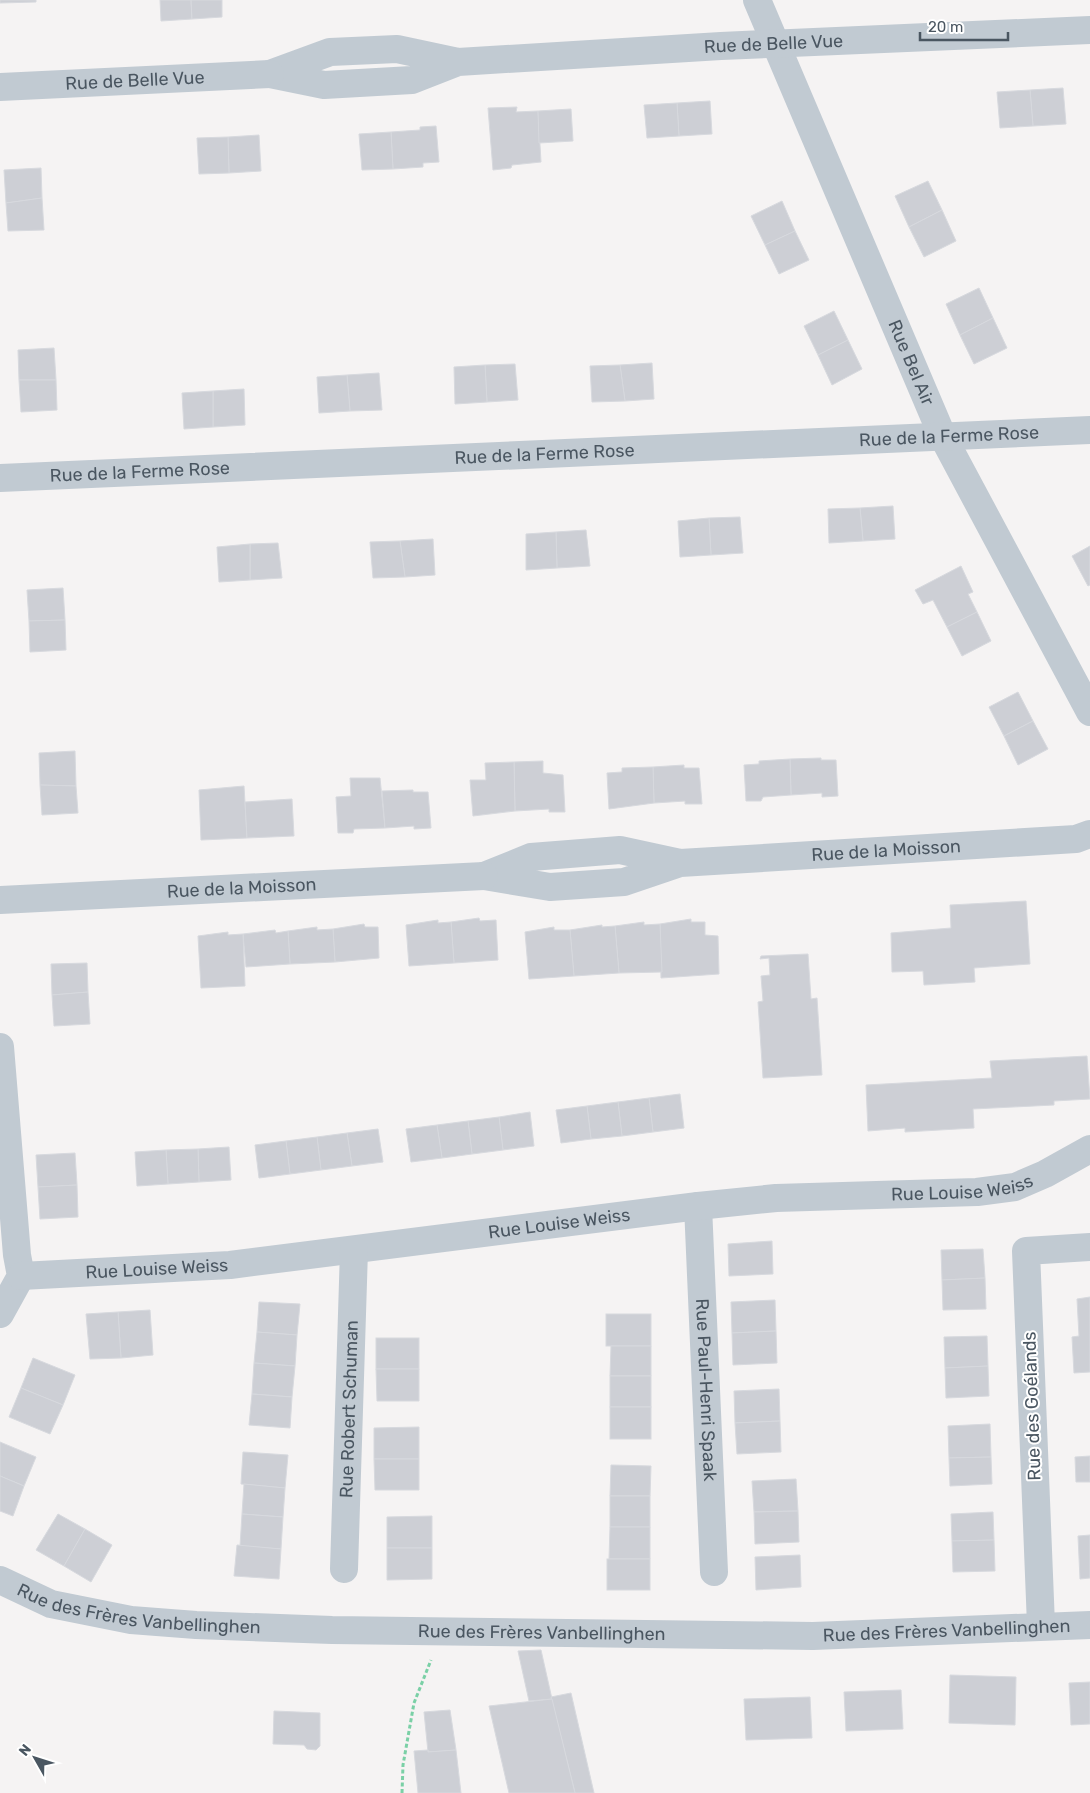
<svg xmlns="http://www.w3.org/2000/svg" width="1090" height="1793" font-family="Rubik,sans-serif">
<style>
.building{fill:#cdcfd5;stroke:#d7d9de}
.lines{fill:none;stroke-linecap:round;stroke-linejoin:round}
.path{stroke:#7ad0a6;stroke-width:3;stroke-dasharray:4 2.5;stroke-linecap:butt}
.minor{stroke:#c1cad2;stroke-width:28}
.labels{text-anchor:middle;stroke-width:4;stroke-linejoin:round;paint-order:stroke}
.street-label{font-size:18px;fill:#4a5661;stroke:#fff}
</style>
<rect width="100%" height="100%" fill="#f5f3f3"/>
<!-- building -->
<g class="building">
<polygon points="0,0 36,0 36,2 0,3"/>
<polygon points="160,0 191,0 192,19 161,21"/>
<polygon points="191,0 222,0 222,17 192,19"/>
<polygon points="1063,88 1066,124 1033,126 1030,90"/>
<polygon points="1030,90 1033,126 1000,128 997,92"/>
<polygon points="710,101 712,134 679,136 677,103"/>
<polygon points="677,103 679,136 647,138 644,105"/>
<polygon points="517,107 516,112 538,111 541,162 512,165 511,168 493,170 488,108"/>
<polygon points="571,109 573,141 539,143 538,111"/>
<polygon points="436,126 439,162 423,163 423,167 393,169 391,132 420,130 420,127"/>
<polygon points="391,132 393,169 362,170 359,134"/>
<polygon points="259,135 261,171 229,173 228,137"/>
<polygon points="228,137 229,173 199,174 197,138"/>
<polygon points="41,168 42,198 6,203 4,170"/>
<polygon points="928,181 942,210 909,227 895,196"/>
<polygon points="42,198 44,230 8,231 6,203"/>
<polygon points="782,201 795,231 765,245 751,216"/>
<polygon points="942,210 956,241 924,257 909,227"/>
<polygon points="795,231 809,260 779,274 765,245"/>
<polygon points="979,288 993,318 960,335 946,304"/>
<polygon points="834,311 848,340 818,355 804,326"/>
<polygon points="993,318 1007,348 974,364 960,335"/>
<polygon points="848,340 862,369 832,385 818,355"/>
<polygon points="54,348 56,380 19,380 18,350"/>
<polygon points="652,363 654,399 625,401 620,365"/>
<polygon points="515,364 518,400 487,402 485,365"/>
<polygon points="485,365 487,402 455,404 454,367"/>
<polygon points="620,365 625,401 592,402 590,366"/>
<polygon points="379,373 382,410 350,411 347,375"/>
<polygon points="347,375 350,411 319,413 317,377"/>
<polygon points="19,380 56,380 57,410 21,412"/>
<polygon points="244,389 245,425 213,427 213,391"/>
<polygon points="213,391 213,427 184,429 182,393"/>
<polygon points="893,506 895,539 863,541 860,508"/>
<polygon points="860,508 863,541 829,543 828,509"/>
<polygon points="740,517 743,553 711,555 709,518"/>
<polygon points="709,518 711,555 680,557 678,521"/>
<polygon points="586,530 590,566 557,568 556,532"/>
<polygon points="556,532 557,568 526,570 526,534"/>
<polygon points="433,539 435,575 405,577 400,541"/>
<polygon points="400,541 405,577 373,578 370,542"/>
<polygon points="278,543 282,578 250,580 250,544"/>
<polygon points="250,544 250,580 219,582 217,547"/>
<polygon points="1090,546 1090,585 1088,586 1072,556"/>
<polygon points="961,566 973,592 968,594 977,612 947,627 933,600 923,604 915,590"/>
<polygon points="63,588 65,620 29,621 27,590"/>
<polygon points="977,612 991,641 962,656 947,627"/>
<polygon points="65,620 66,650 30,652 29,621"/>
<polygon points="1018,692 1033,721 1004,736 989,707"/>
<polygon points="1033,721 1048,749 1018,765 1004,736"/>
<polygon points="75,751 76,786 40,785 39,753"/>
<polygon points="821,758 821,760 836,760 838,796 822,797 822,793 791,795 790,759"/>
<polygon points="790,759 791,795 763,797 761,801 746,801 744,765 759,764 759,761"/>
<polygon points="543,761 543,773 563,775 565,812 549,812 549,809 515,811 514,762"/>
<polygon points="514,762 515,811 473,816 470,780 486,780 485,763"/>
<polygon points="684,765 684,768 699,768 702,804 685,804 685,801 654,803 653,767"/>
<polygon points="653,767 654,803 609,809 607,773 622,772 622,768"/>
<polygon points="350,778 380,778 385,828 354,829 353,833 338,833 336,797 351,796"/>
<polygon points="40,785 76,786 78,813 42,815"/>
<polygon points="244,786 247,838 201,840 199,790"/>
<polygon points="413,790 413,792 428,792 431,828 414,829 414,826 385,828 382,791"/>
<polygon points="292,799 294,836 247,838 245,802"/>
<polygon points="1026,901 1030,964 974,968 975,982 924,985 923,971 892,972 891,933 951,928 950,905"/>
<polygon points="479,918 480,921 496,920 498,960 454,963 451,922"/>
<polygon points="691,919 691,922 705,922 705,935 718,936 719,974 661,978 660,924"/>
<polygon points="438,920 438,923 451,922 454,963 409,966 406,925"/>
<polygon points="644,922 644,925 660,924 662,972 619,973 615,926"/>
<polygon points="364,924 365,927 378,927 379,958 335,962 333,929"/>
<polygon points="602,925 602,927 615,926 619,973 574,976 570,930"/>
<polygon points="317,927 317,930 333,929 335,962 290,964 288,931"/>
<polygon points="554,927 554,930 570,930 574,976 529,979 525,932"/>
<polygon points="275,930 276,933 288,931 290,964 246,967 243,934"/>
<polygon points="228,932 228,935 243,934 245,986 201,988 198,936"/>
<polygon points="808,954 811,999 817,998 822,1075 763,1078 758,1002 763,1001 761,976 770,975 769,958 760,959 761,956"/>
<polygon points="87,963 88,992 52,995 51,964"/>
<polygon points="88,992 90,1024 54,1026 52,995"/>
<polygon points="1087,1056 1090,1099 1054,1101 1054,1105 973,1109 974,1128 905,1132 905,1128 868,1131 866,1085 992,1078 990,1061"/>
<polygon points="680,1094 684,1128 653,1132 649,1098"/>
<polygon points="649,1098 653,1132 622,1136 618,1102"/>
<polygon points="618,1102 622,1136 591,1139 587,1106"/>
<polygon points="587,1106 591,1139 561,1143 556,1110"/>
<polygon points="530,1112 534,1146 503,1150 499,1117"/>
<polygon points="499,1117 503,1150 472,1154 468,1121"/>
<polygon points="468,1121 472,1154 442,1158 437,1125"/>
<polygon points="437,1125 442,1158 411,1162 406,1129"/>
<polygon points="378,1129 383,1162 352,1166 347,1133"/>
<polygon points="347,1133 352,1166 321,1170 317,1137"/>
<polygon points="317,1137 321,1170 290,1174 286,1141"/>
<polygon points="286,1141 290,1174 259,1178 255,1145"/>
<polygon points="229,1147 231,1180 199,1182 198,1149"/>
<polygon points="198,1149 199,1182 168,1184 166,1150"/>
<polygon points="166,1150 168,1184 137,1186 135,1152"/>
<polygon points="75,1153 77,1185 38,1187 36,1155"/>
<polygon points="77,1185 78,1217 40,1219 38,1187"/>
<polygon points="772,1241 773,1274 729,1276 728,1244"/>
<polygon points="983,1249 985,1278 942,1280 941,1250"/>
<polygon points="985,1278 986,1309 943,1310 942,1280"/>
<polygon points="1090,1297 1090,1372 1074,1373 1072,1337 1079,1336 1077,1299"/>
<polygon points="775,1300 776,1331 732,1333 731,1302"/>
<polygon points="259,1302 300,1304 297,1335 257,1332"/>
<polygon points="150,1310 153,1355 121,1358 118,1312"/>
<polygon points="118,1312 121,1358 90,1359 86,1314"/>
<rect x="606" y="1314" width="45" height="32"/>
<polygon points="776,1331 777,1363 733,1365 732,1333"/>
<polygon points="257,1332 297,1335 295,1366 254,1363"/>
<polygon points="987,1336 988,1366 945,1368 944,1337"/>
<rect x="376" y="1338" width="43" height="31"/>
<polygon points="611,1346 651,1346 651,1376 610,1376"/>
<polygon points="33,1358 75,1375 63,1405 21,1388"/>
<polygon points="254,1363 295,1366 292,1397 252,1394"/>
<polygon points="988,1366 989,1396 946,1398 945,1368"/>
<polygon points="376,1369 419,1369 419,1401 377,1401"/>
<rect x="610" y="1376" width="41" height="31"/>
<polygon points="21,1388 63,1405 50,1434 9,1417"/>
<polygon points="779,1389 780,1421 735,1423 734,1391"/>
<polygon points="252,1394 292,1397 290,1428 249,1425"/>
<rect x="610" y="1407" width="41" height="32"/>
<polygon points="780,1421 781,1452 737,1454 735,1423"/>
<polygon points="990,1424 991,1457 949,1458 948,1426"/>
<polygon points="419,1427 419,1459 374,1459 374,1428"/>
<polygon points="0,1442 36,1457 24,1486 0,1476"/>
<polygon points="243,1452 288,1455 285,1488 241,1484"/>
<polygon points="1090,1456 1090,1482 1076,1482 1075,1457"/>
<polygon points="991,1457 992,1484 950,1486 949,1458"/>
<polygon points="374,1459 419,1459 419,1490 375,1490"/>
<polygon points="611,1465 651,1466 650,1496 610,1496"/>
<polygon points="0,1476 24,1486 13,1516 0,1511"/>
<polygon points="796,1479 798,1511 754,1512 752,1481"/>
<polygon points="244,1484 285,1488 283,1517 242,1514"/>
<rect x="610" y="1496" width="40" height="31"/>
<polygon points="798,1511 799,1542 755,1544 754,1512"/>
<polygon points="993,1512 994,1540 952,1541 951,1514"/>
<polygon points="58,1514 85,1529 64,1566 36,1550"/>
<polygon points="242,1514 283,1517 281,1549 240,1546"/>
<polygon points="432,1516 432,1548 387,1548 387,1517"/>
<polygon points="610,1527 650,1527 650,1559 609,1559"/>
<polygon points="85,1529 112,1545 91,1582 64,1566"/>
<polygon points="1090,1535 1090,1578 1080,1579 1078,1536"/>
<polygon points="994,1540 995,1571 953,1572 952,1541"/>
<polygon points="237,1545 281,1549 279,1579 234,1576"/>
<polygon points="387,1548 432,1548 432,1579 387,1580"/>
<polygon points="800,1555 801,1587 756,1590 755,1557"/>
<rect x="607" y="1559" width="43" height="31"/>
<polygon points="541,1650 552,1699 529,1701 518,1651"/>
<polygon points="950,1675 1016,1677 1015,1725 949,1723"/>
<polygon points="1090,1682 1090,1724 1071,1725 1069,1683"/>
<polygon points="901,1690 903,1729 846,1731 844,1692"/>
<polygon points="571,1693 594,1793 575,1793 551,1697"/>
<polygon points="810,1697 812,1738 746,1740 744,1699"/>
<polygon points="552,1699 575,1793 509,1793 489,1706"/>
<polygon points="450,1710 456,1750 428,1752 424,1712"/>
<polygon points="274,1711 320,1713 320,1746 316,1750 307,1749 304,1745 273,1744"/>
<polygon points="428,1750 428,1752 456,1750 461,1793 418,1793 414,1751"/>
</g>
<g class="lines">
<!-- path -->
<polyline class="path" points="402,1793 403,1765 414,1703 431,1660"/>
<!-- minor -->
<g class="minor">
<path id="s1" d="M 757,0 L 942,435 L 1090,712"/>
<path id="s2" d="M 458,62 L 412,80 L 324,85 L 270,74 L 330,52 L 397,49 L 458,62 L 721,46 L 1090,30"/>
<path id="s3" d="M 0,87 L 270,74"/>
<path id="s4" d="M 0,478 L 1090,430"/>
<path id="s5" d="M 680,863 L 620,850 L 531,857 L 484,876 L 550,887 L 624,882 L 680,863 L 1076,839 L 1090,834"/>
<path id="s6" d="M 0,900 L 484,876"/>
<polyline points="0,1047 17,1255 21,1276 0,1314"/>
<path id="s7" d="M 698,1206 L 714,1572"/>
<path id="s8" d="M 21,1276 L 230,1265 L 698,1206 L 776,1198 L 977,1192 L 1015,1187 L 1045,1174 L 1090,1149"/>
<path id="s9" d="M 344,1569 L 354,1250"/>
<path id="s10" d="M 0,1580 L 51,1604 L 131,1620 L 196,1625 L 332,1630 L 813,1636 L 1090,1625"/>
<polyline points="1041,1625 1026,1251 1090,1247"/>
</g>
</g>
<g class="labels">
<!-- street labels -->
<g class="street-label">
<text dy="6" stroke="none"><textPath href="#s2" startOffset="702">Rue de Belle Vue</textPath></text>
<text dy="6" stroke="none"><textPath href="#s3" startOffset="135">Rue de Belle Vue</textPath></text>
<text dy="6" stroke="none"><textPath href="#s1" startOffset="394">Rue Bel Air</textPath></text>
<text dy="6" stroke="none"><textPath href="#s4" startOffset="950">Rue de la Ferme Rose</textPath></text>
<text dy="6" stroke="none"><textPath href="#s4" startOffset="545">Rue de la Ferme Rose</textPath></text>
<text dy="6" stroke="none"><textPath href="#s4" startOffset="140">Rue de la Ferme Rose</textPath></text>
<text dy="6" stroke="none"><textPath href="#s5" startOffset="608">Rue de la Moisson</textPath></text>
<text dy="6" stroke="none"><textPath href="#s6" startOffset="242">Rue de la Moisson</textPath></text>
<text dy="6" stroke="none"><textPath href="#s8" startOffset="946">Rue Louise Weiss</textPath></text>
<text dy="6" stroke="none"><textPath href="#s8" startOffset="541">Rue Louise Weiss</textPath></text>
<text dy="6" stroke="none"><textPath href="#s8" startOffset="136">Rue Louise Weiss</textPath></text>
<text dy="6" stroke="none"><textPath href="#s7" startOffset="184">Rue Paul-Henri Spaak</textPath></text>
<text transform="translate(1032 1406) rotate(-92)" y="6">Rue des Goélands</text>
<text dy="6" stroke="none"><textPath href="#s9" startOffset="160">Rue Robert Schuman</textPath></text>
<text dy="6" stroke="none"><textPath href="#s10" startOffset="144">Rue des Frères Vanbellinghen</textPath></text>
<text dy="6" stroke="none"><textPath href="#s10" startOffset="954">Rue des Frères Vanbellinghen</textPath></text>
<text dy="6" stroke="none"><textPath href="#s10" startOffset="549">Rue des Frères Vanbellinghen</textPath></text>
</g>
</g>
<!-- north arrow -->
<g transform="translate(35 1758) rotate(309)" stroke="#ffffff" stroke-width="4" paint-order="stroke">
<path d="M0-4L9 19L0 12L-9 19Z" fill="#4a5661"/>
<text y="-8" font-size="14" font-weight="bold" text-anchor="middle" fill="#4a5661">N</text>
</g>
<!-- scale -->
<path d="M920 32v8h88v-8" fill="none" stroke="#4a5661" stroke-width="2.5"/>
<text x="928" y="32" font-size="15" fill="#4a5661" stroke="#ffffff" stroke-width="4" paint-order="stroke">20 m</text>
</svg>
